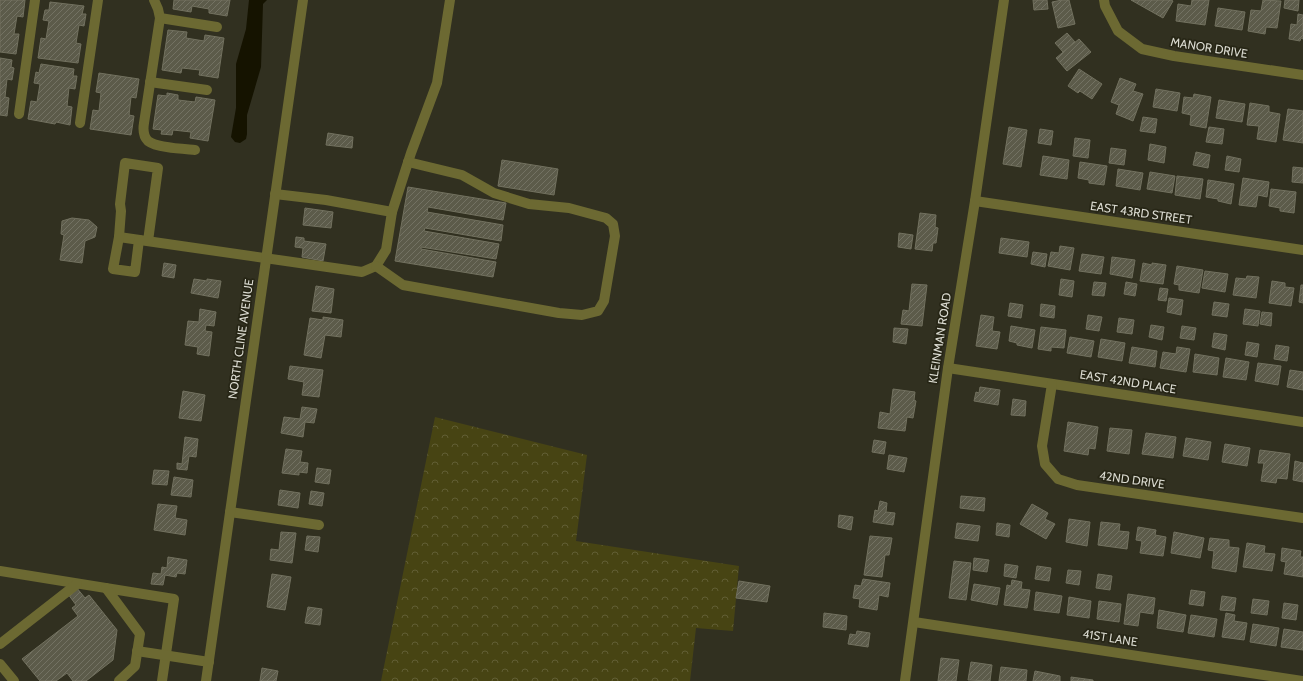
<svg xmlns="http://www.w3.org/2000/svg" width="1303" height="681" font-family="Cabin,sans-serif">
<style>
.forest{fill:url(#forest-crowns)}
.water{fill:#151300}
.building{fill:url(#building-hatch);stroke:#72715f}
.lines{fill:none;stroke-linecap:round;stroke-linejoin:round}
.minor{stroke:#6c6932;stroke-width:10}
.labels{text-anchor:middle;stroke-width:3.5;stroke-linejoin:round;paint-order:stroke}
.street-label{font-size:12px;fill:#dadad0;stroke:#272616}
</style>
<defs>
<pattern id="forest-crowns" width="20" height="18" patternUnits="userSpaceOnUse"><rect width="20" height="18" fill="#474413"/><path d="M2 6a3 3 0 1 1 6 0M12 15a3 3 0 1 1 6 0" fill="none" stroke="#615e34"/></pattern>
<pattern id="building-hatch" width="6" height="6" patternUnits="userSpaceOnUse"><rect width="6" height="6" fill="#5c5b4a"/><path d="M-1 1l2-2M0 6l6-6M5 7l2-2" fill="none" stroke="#737263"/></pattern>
</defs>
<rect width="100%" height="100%" fill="#313020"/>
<!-- forest -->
<polygon class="forest" points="435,417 587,455 576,541 739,566 733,631 696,628 690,681 381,681"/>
<!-- water -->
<polygon class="water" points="249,0 267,0 263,4 261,67 247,115 247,134 246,139 240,143 235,142 231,137 236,108 236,64 246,29"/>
<!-- building -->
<g class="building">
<polygon points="0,0 25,0 23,17 17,16 14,34 19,34 16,54 0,52"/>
<polygon points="174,0 230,0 227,16 209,13 209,9 192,6 191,12 173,9"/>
<polygon points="1033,0 1047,0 1048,9 1034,10"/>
<polygon points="1062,0 1069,0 1075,24 1058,28 1052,2"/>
<polygon points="1131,0 1171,0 1173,1 1163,18"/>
<polygon points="1192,0 1209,0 1205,25 1176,21 1178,4 1191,6"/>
<polygon points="1263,0 1281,1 1277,28 1266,27 1265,34 1248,31 1251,10 1261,11"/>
<polygon points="1285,0 1299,0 1298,11 1284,8"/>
<polygon points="50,2 84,6 82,14 86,14 84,26 79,25 76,43 81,44 78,63 38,58 41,38 46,39 49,21 43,20 45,10 49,10"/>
<polygon points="1218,8 1245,12 1242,30 1215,26"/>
<polygon points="1298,14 1303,15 1303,39 1301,38 1300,41 1289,39 1291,24 1297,25"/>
<polygon points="168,30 187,32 186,38 204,41 205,35 224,38 218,78 199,75 200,70 182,68 181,73 162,70"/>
<polygon points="1067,33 1075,42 1063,52 1055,43"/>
<polygon points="1079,39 1091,52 1067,71 1056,58"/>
<polygon points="0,58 12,60 11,67 14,68 12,80 7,79 5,97 9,98 7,116 0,115"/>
<polygon points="41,64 74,69 73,76 77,76 75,89 69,88 67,106 72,107 70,125 56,122 55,124 28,119 31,101 37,102 40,84 34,83 36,72 39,73"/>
<polygon points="1079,69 1102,84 1092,99 1080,91 1078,93 1068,86"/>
<polygon points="99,73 139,79 136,98 131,97 129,115 134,116 131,135 90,129 93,110 99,111 101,93 96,92"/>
<polygon points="1120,78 1136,84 1133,91 1143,94 1133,121 1116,114 1119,105 1111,102"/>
<polygon points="1156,89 1180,93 1177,111 1153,107"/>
<polygon points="167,93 178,95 178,100 195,102 196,97 215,100 208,141 190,138 191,132 173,130 172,135 161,134 162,130 153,129 158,95 167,96"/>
<polygon points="1194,94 1211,97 1206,128 1190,125 1191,115 1182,113 1184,97 1193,98"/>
<polygon points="1219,100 1245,104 1242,122 1216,118"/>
<polygon points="1250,103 1269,106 1269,112 1280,114 1276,142 1257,139 1259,126 1247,125"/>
<polygon points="1288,109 1303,111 1303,143 1283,140"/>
<polygon points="1143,117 1157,119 1155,133 1140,131"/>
<polygon points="1009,127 1027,130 1021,167 1003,164"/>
<polygon points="1209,127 1224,129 1222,144 1206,142"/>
<polygon points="1040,129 1053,131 1051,145 1038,143"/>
<polygon points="328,133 353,137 352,148 326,145"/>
<polygon points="1075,138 1090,140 1088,158 1073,156"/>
<polygon points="1150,144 1166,147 1164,163 1148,160"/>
<polygon points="1111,148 1126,150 1124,165 1109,163"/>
<polygon points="1196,152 1210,155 1208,168 1193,165"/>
<polygon points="1043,156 1069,160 1067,179 1040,175"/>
<polygon points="1227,156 1241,159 1239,172 1225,170"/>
<polygon points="502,160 558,169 554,195 498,186"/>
<polygon points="1080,162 1107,166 1104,185 1089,183 1089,180 1078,178"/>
<polygon points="1293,167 1303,168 1303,183 1292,182"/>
<polygon points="1118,169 1143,173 1140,190 1116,186"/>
<polygon points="1150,172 1175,176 1172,193 1147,189"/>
<polygon points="1177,176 1203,179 1200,199 1175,195"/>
<polygon points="1243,178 1269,182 1267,197 1258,195 1256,207 1239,205"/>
<polygon points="1208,180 1234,184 1231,204 1218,201 1218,199 1206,197"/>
<polygon points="408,187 506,203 503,220 428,207 427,212 503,225 501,241 425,228 424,231 499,244 496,259 421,247 421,249 496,262 493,277 395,261"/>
<polygon points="1271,189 1296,192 1294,213 1280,211 1280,208 1269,206"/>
<polygon points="305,208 333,212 331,228 303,225"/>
<polygon points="920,213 936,215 935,227 938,228 936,243 933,243 932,251 915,249"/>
<polygon points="72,218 89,220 97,227 95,237 85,241 82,263 60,260 64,235 61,234 62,221"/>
<polygon points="899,233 913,235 911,249 898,247"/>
<polygon points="296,237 304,238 304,241 326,244 323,261 302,257 303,248 295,247"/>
<polygon points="1001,238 1029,242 1027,257 999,253"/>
<polygon points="1060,246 1074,248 1070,270 1048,266 1051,252 1059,253"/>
<polygon points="1033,252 1047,254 1045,267 1031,264"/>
<polygon points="1082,254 1104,257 1101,274 1079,271"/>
<polygon points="1112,257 1135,260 1132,278 1110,274"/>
<polygon points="164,263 176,265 174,278 162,276"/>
<polygon points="1143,263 1152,265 1152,263 1166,265 1163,284 1140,281"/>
<polygon points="1177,266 1203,270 1199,293 1179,290 1179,285 1174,284"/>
<polygon points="1205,271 1228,274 1225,292 1202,288"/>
<polygon points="1247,276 1259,277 1256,298 1233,295 1236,278 1246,279"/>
<polygon points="194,279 207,281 207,279 221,281 218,298 191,293"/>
<polygon points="1061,279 1074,281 1072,297 1059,295"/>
<polygon points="1272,281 1285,283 1285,287 1294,288 1291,306 1269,303"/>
<polygon points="1094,282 1106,283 1104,296 1092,295"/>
<polygon points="1126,282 1137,284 1135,296 1124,294"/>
<polygon points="912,284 927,285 922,326 901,324 903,310 909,311"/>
<polygon points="1301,285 1303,285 1303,303 1299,302"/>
<polygon points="316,286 334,289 331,313 312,311"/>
<polygon points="1160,288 1168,289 1166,301 1158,300"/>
<polygon points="1169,298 1183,300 1181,315 1167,312"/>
<polygon points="1214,302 1229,304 1227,317 1212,315"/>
<polygon points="1010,303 1023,305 1021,318 1008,316"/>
<polygon points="1041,304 1055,306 1054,318 1040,316"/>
<polygon points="200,309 216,312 214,326 206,325 205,331 212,332 209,356 197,354 198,347 185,345 188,321 199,322"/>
<polygon points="1245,309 1260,311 1258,326 1243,324"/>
<polygon points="1262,312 1272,313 1271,326 1260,324"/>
<polygon points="981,315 994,317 992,331 1000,332 997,349 976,346"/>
<polygon points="1088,315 1102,317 1099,331 1086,329"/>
<polygon points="323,317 343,320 341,337 325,335 321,358 304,355 310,318 323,320"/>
<polygon points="1119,318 1134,320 1132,334 1117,332"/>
<polygon points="1151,325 1164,327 1162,340 1149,337"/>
<polygon points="1011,326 1035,330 1032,348 1017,345 1017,343 1009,341"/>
<polygon points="1182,326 1196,328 1194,340 1180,338"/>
<polygon points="1041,327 1066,330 1064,348 1051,347 1051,351 1038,349"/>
<polygon points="894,328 908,329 906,344 893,342"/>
<polygon points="1214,333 1227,335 1225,350 1212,347"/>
<polygon points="1070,337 1094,341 1091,357 1067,353"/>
<polygon points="1101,339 1125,343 1122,361 1098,357"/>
<polygon points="1247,342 1259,344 1257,357 1245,355"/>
<polygon points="1276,345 1289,347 1287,361 1274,359"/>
<polygon points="1132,347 1157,351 1155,367 1129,363"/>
<polygon points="1177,347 1190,349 1186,372 1160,368 1163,352 1176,354"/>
<polygon points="1195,354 1219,358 1217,375 1193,372"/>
<polygon points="1226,358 1249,362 1246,380 1223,377"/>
<polygon points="1258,363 1281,366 1278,385 1255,381"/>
<polygon points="290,366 323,370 319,397 302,395 304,382 288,379"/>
<polygon points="1290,370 1303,372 1303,390 1287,387"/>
<polygon points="980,387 1000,390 998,405 974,401 976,392 979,393"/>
<polygon points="893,389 915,392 914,400 916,401 913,418 907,417 905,431 878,428 880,412 890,414"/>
<polygon points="183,391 205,395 201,421 179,418"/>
<polygon points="1013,399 1026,401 1025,416 1011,415"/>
<polygon points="302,407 317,409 314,423 305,422 303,437 281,433 284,417 300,419"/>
<polygon points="1068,422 1098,427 1095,449 1089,448 1088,455 1064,451"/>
<polygon points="1110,428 1132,430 1129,454 1107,451"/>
<polygon points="1146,433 1176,437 1173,458 1142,454"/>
<polygon points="185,437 198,439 196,457 189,456 187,470 177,469 177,463 182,464"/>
<polygon points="1186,438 1211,442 1208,460 1183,456"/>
<polygon points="874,440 886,442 884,454 872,452"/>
<polygon points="1225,444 1250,448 1247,466 1222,462"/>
<polygon points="286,449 302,451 300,462 308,463 307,473 299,472 299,475 282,473"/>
<polygon points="1260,450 1290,454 1287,479 1277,478 1276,483 1261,481 1264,463 1258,463"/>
<polygon points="889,455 907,458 904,472 887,469"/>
<polygon points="1295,461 1303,463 1303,482 1293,480"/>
<polygon points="317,468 331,470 329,484 315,482"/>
<polygon points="154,470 169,471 167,485 152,484"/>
<polygon points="174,477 193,480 191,497 171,495"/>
<polygon points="280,490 300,493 298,508 278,505"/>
<polygon points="311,491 324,493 322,506 309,504"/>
<polygon points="961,496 985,498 984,511 960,508"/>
<polygon points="880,501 887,503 886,512 895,513 893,525 873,522 875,510 878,511"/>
<polygon points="158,504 177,506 175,518 187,520 185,535 154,530"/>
<polygon points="1032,504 1048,513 1045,519 1055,524 1046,539 1020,524"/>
<polygon points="839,515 853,517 851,530 838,527"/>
<polygon points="1069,519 1090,522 1087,546 1066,542"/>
<polygon points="1101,522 1120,524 1119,531 1129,532 1127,549 1098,545"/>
<polygon points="957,523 980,526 978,541 955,538"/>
<polygon points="997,523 1010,525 1009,537 996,535"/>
<polygon points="1138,527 1156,530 1155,535 1166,537 1163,556 1140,553 1142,541 1136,540"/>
<polygon points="281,532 296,533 292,563 270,560 271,549 279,550"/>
<polygon points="1174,532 1204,538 1200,558 1171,553"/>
<polygon points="307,536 320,537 318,552 305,550"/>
<polygon points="870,536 892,538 889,555 885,555 882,577 864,575"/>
<polygon points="1210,538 1229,540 1229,547 1239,548 1236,572 1212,568 1214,551 1208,550"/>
<polygon points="1247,543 1265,546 1264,553 1275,554 1272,571 1243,567"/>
<polygon points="1282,548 1301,551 1300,557 1303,557 1303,577 1284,574 1286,562 1281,561"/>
<polygon points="168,557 187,560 185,574 177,573 176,577 165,575 163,585 151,584 153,573 161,574 162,567 167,568"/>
<polygon points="974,558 989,560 987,572 973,570"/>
<polygon points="954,561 971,563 966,600 949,598"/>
<polygon points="1005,564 1018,566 1016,578 1004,576"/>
<polygon points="1037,566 1051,568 1049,581 1035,579"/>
<polygon points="1068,570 1081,571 1079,585 1066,583"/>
<polygon points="272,574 291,577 285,610 267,607"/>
<polygon points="1098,574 1112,576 1110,590 1096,588"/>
<polygon points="863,579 890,583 888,597 879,595 877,610 859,607 860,599 853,598 855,585 861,586"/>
<polygon points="1012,580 1022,582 1021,589 1030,590 1027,608 1004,605 1007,585 1011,586"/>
<polygon points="739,581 770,586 767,602 736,598"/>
<polygon points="974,584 1000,588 997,605 971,600"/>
<polygon points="76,587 85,598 89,595 117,630 113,660 86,681 73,681 67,673 56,681 40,681 22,659 78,616 72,608 76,605 68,594"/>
<polygon points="1191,590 1205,592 1203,606 1189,604"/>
<polygon points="1036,592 1062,596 1059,613 1034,610"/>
<polygon points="1128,594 1155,598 1153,614 1140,612 1138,626 1124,624"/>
<polygon points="1222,596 1236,598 1234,611 1220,610"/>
<polygon points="1069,597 1091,601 1089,618 1067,615"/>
<polygon points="1253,599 1269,601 1267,615 1251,613"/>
<polygon points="1099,601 1121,604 1119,622 1097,619"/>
<polygon points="1284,603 1298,605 1296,620 1282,618"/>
<polygon points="308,607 322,609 320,625 305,623"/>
<polygon points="1159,610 1186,615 1183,632 1157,628"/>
<polygon points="824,613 847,616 846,630 823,627"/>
<polygon points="1226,613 1235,615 1234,621 1247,623 1244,640 1222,637"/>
<polygon points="1191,615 1217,619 1214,637 1188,633"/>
<polygon points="1253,624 1279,628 1276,646 1250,642"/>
<polygon points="1284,629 1303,632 1303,650 1281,647"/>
<polygon points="857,631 870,633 868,647 848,644 850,634 856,635"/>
<polygon points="941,658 959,660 956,681 938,681"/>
<polygon points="971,662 992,665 990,681 968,680"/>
<polygon points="1001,667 1027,670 1026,681 999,681"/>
<polygon points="262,668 278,671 276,681 260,681"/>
<polygon points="1035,671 1060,676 1060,681 1033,681"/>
<polygon points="1071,677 1093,680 1093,681 1071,681"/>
</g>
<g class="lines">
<!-- minor -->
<g class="minor">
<path d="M 154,0 L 158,9 L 160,18 L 144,123 C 143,129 143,136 148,141 C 157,148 184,149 195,150"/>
<polyline points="1104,0 1105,6 1118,31 1142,49 1174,56 1303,75"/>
<polyline points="160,18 217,27"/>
<polyline points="150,82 207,90"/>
<polyline points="19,114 35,0"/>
<polyline points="80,123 98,0"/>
<polyline points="975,201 1303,250"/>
<polyline points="392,212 411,153 437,83 450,0"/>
<polyline points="119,237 362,272 376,266 386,250 392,212 326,200 275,194"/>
<polyline points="139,240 135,272 113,269 119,237 121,211 120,204 125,163 158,168 148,241"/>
<polyline points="376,266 403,285 559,313 582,315 598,311 604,301 615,236 613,224 606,218 569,208 529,204 494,193 462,175 408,162"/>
<polyline points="948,368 1303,422"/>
<polyline points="1052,384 1042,446 1045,464 1058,479 1077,485 1303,518"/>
<polyline points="230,512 319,525"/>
<polyline points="0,571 174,599 162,681"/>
<polyline points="106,588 140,634 135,666 119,681"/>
<polyline points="914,622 1303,681"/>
<polyline points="0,644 77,584"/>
<polyline points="137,651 209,662"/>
<polyline points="0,664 14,681"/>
<polyline points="206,681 303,0"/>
<polyline points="905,681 948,368 975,201 1004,0"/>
</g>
</g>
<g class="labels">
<!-- street labels -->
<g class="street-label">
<text transform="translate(1209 48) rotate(9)" y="4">MANOR DRIVE</text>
<text transform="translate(1141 213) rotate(8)" y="4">EAST 43RD STREET</text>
<text transform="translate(940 338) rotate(-81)" y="4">KLEINMAN ROAD</text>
<text transform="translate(241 339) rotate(-82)" y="4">NORTH CLINE AVENUE</text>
<text transform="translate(1128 382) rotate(9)" y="4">EAST 42ND PLACE</text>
<text transform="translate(1132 480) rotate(8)" y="4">42ND DRIVE</text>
<text transform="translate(1110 638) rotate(9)" y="4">41ST LANE</text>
</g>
</g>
</svg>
